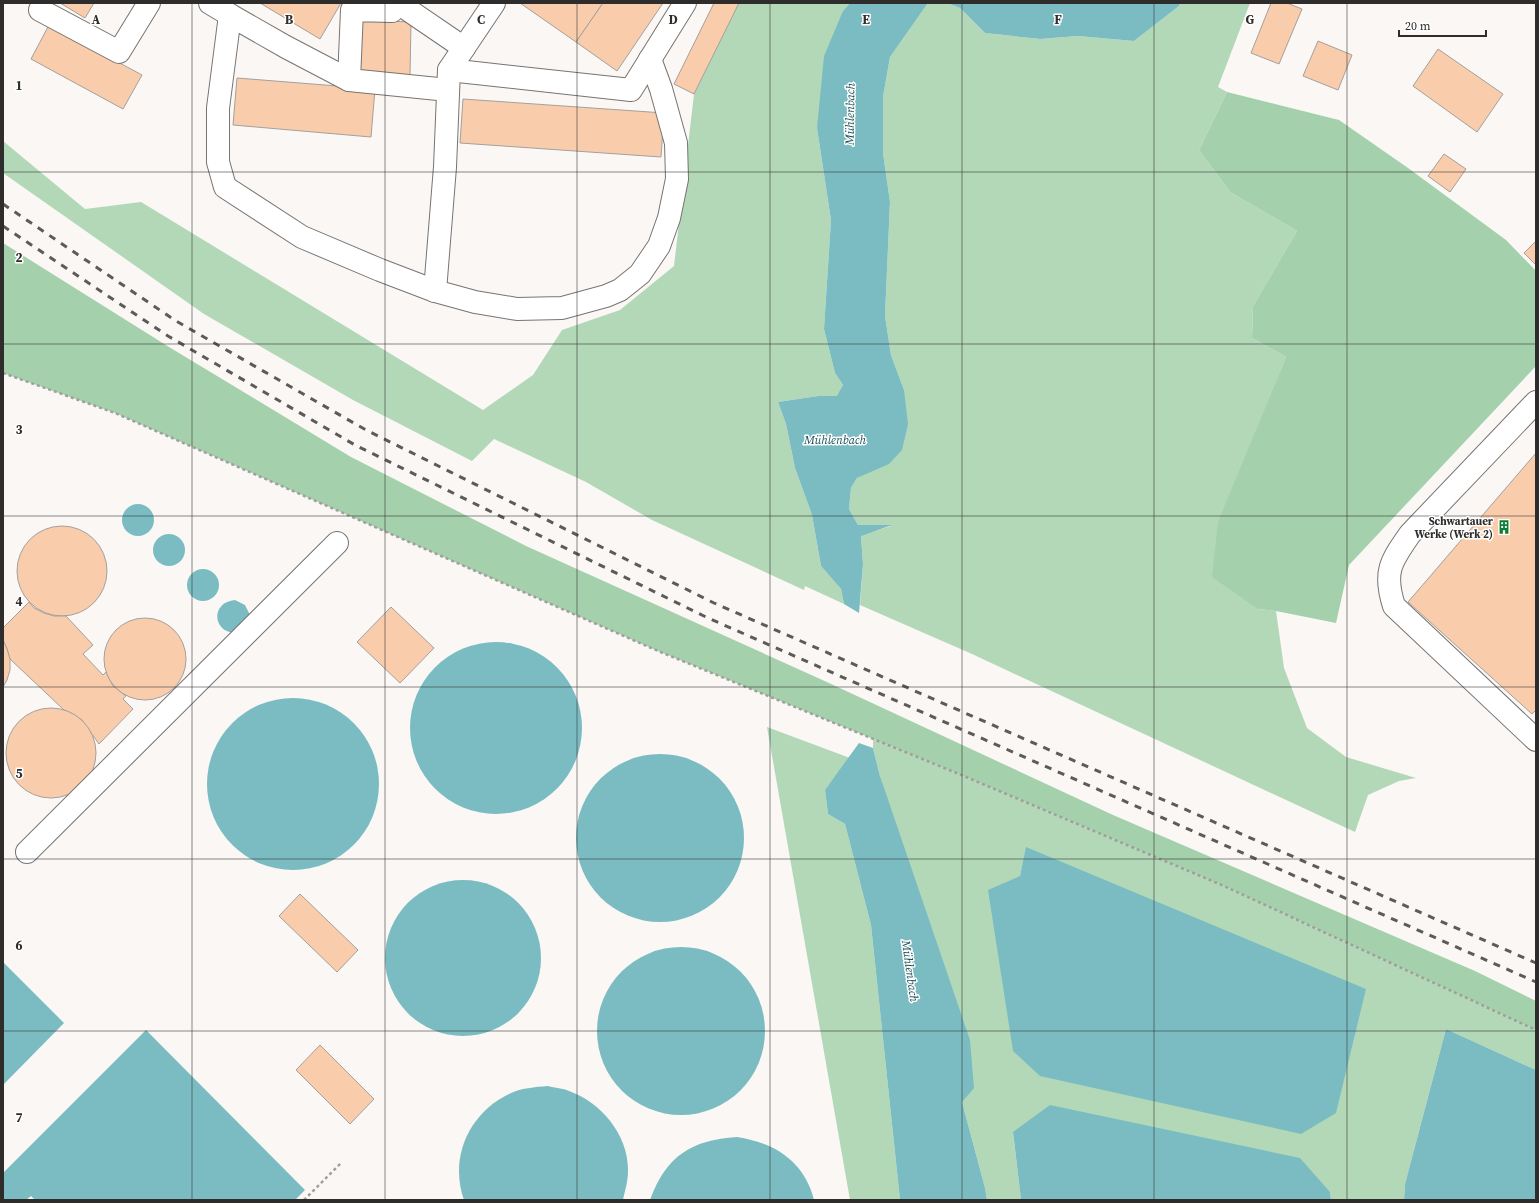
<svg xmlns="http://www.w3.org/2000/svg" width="1539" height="1203" font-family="'Source Serif 4',serif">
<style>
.green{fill:#b2d8b8;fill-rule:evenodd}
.forest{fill:#a4d0ac}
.water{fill:#7bbcc3}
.building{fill:#f9cdab;stroke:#a3a09e}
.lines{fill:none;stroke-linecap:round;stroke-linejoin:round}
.minor-casing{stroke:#777472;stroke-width:24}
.path{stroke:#a19f9d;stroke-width:2.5;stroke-dasharray:3 3;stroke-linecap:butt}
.minor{stroke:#fff;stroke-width:22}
.rail{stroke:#5c5b5a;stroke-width:3;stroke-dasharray:7 7;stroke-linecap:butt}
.grid{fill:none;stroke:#2e2d2c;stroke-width:1;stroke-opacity:0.55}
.labels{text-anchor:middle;stroke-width:3;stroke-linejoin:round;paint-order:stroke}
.poi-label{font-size:11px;font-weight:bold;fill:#2e2d2c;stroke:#fff;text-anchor:end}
.water-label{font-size:12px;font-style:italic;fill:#185157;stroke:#fff}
.grid-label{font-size:13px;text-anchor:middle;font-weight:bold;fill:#2e2d2c;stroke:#fff;stroke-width:3;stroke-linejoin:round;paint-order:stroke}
</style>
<rect width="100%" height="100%" fill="#faf7f4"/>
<!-- green -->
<g class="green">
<polygon points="739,3 850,3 843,11 817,128 831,220 824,329 835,373 843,385 838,396 818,396 778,402 786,424 795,468 812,515 821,566 841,589 844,604 805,586 804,590 652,520 586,482 494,439 472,461 353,400 204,314 3,173 3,141 85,209 141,202 483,410 533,375 562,330 620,310 674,266 694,94"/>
<polygon points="928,3 947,3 960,8 985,33 1040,39 1078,36 1134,41 1179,6 1180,3 1250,3 1218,87 1227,92 1199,150 1230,192 1297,231 1253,306 1252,338 1286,357 1245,458 1258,609 1276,611 1284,668 1307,728 1346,757 1416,778 1399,781 1368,795 1355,832 972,654 860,605 863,564 861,535 891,526 858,525 849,509 851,488 857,478 871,471 904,390 891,355 885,316 890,202 883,153 883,97 890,57"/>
<polygon points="767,727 850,758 825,790 828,814 845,824 871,925 900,1200 850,1200"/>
<path d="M 873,739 L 959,774 L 1224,886 L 1536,1030 L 1536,1070 L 1446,1029 L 1405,1184 L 1404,1200 L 1331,1200 L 1330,1192 L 1013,1133 L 1021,1200 L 987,1200 L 985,1188 L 962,1102 L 880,776 L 873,748 ZM 1027,847 L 1013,1051 L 1020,876 Z"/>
</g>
<!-- forest -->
<g class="forest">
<polygon points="1227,92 1339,120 1408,168 1506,240 1536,271 1536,366 1349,565 1336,623 1276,611 1258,609 1212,577 1218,522 1286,357 1252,338 1253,306 1297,231 1230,192 1199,150"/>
<polygon points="3,243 169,347 351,457 526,546 829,683 1113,815 1475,971 1536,1001 1536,1030 1224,886 959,774 658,651 115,413 3,373"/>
</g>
<!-- water -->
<g class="water">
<polygon points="850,3 928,3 890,57 883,97 883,153 890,202 885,316 891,355 904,390 908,424 902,450 889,464 857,478 851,488 849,509 858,525 892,525 861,536 863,564 859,613 844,604 841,589 821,566 812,515 795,468 786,424 778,402 818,396 837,396 843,385 835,373 824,329 831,220 817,128 824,56 843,11"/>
<polygon points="947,3 1180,3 1179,6 1134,41 1078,36 1040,39 985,33 960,8"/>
<circle cx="138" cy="520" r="16"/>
<circle cx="169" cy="550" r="16"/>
<circle cx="203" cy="585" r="16"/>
<path d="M 235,600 L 245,605 L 250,615 L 234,633 C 212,631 211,602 235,600 Z"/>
<circle cx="496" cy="728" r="86"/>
<circle cx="293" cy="784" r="86"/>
<polygon points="859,743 873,748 880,776 970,1040 974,1088 962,1102 985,1188 987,1200 900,1200 871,925 845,824 828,814 825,790"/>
<circle cx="660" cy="838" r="84"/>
<polygon points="1026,847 1366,989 1336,1113 1301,1134 1040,1076 1013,1051 988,890 1020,876"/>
<circle cx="463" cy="958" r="78"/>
<circle cx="681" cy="1031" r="84"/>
<polygon points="3,962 64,1023 3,1085"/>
<polygon points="1446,1029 1536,1070 1536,1200 1404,1200 1405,1184"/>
<polygon points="146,1030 305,1190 295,1200 35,1200 31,1196 26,1200 3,1200 3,1173"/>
<path d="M 548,1086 C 555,1088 563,1088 569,1091 C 605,1104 634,1142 627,1182 C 626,1188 624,1194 623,1200 L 464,1200 C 449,1158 469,1113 509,1094 C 521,1088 535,1087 548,1086 Z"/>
<polygon points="1050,1105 1300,1158 1330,1192 1331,1200 1021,1200 1013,1132"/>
<path d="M 737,1137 C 775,1143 804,1161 814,1200 L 650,1200 C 666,1156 691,1140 737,1137 Z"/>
</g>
<!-- building -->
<g class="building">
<polygon points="60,3 94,3 85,18"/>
<polygon points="260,3 341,3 320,39"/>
<polygon points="520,3 603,3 576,42"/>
<polygon points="603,3 663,3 617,71 576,42"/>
<polygon points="714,3 739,3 694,94 674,84"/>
<polygon points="1271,3 1287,3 1302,9 1279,64 1251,53"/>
<polygon points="360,20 411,22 410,76 357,73"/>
<polygon points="49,25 142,75 123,109 31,59"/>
<polygon points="1318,41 1352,55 1338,90 1303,76"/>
<polygon points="1438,49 1503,94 1477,132 1413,86"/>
<polygon points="237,78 375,89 371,137 233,125"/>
<polygon points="463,99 664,113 661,157 460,143"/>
<polygon points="1444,154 1466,169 1450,192 1428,176"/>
<polygon points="1536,241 1536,265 1524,253"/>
<polygon points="1536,453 1536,710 1532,714 1408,602"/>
<circle cx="62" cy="571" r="45"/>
<polygon points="29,602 34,608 44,613 54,616 66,616 93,645 83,654 103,675 106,672 113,686 126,696 123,699 133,709 99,744 82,720 73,714 64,710 10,659 7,649 3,640 3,628"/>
<polygon points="391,607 434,648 400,683 357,642"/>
<circle cx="145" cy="659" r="41"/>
<polygon points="3,640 7,649 10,659 10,670 7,680 3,687"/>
<circle cx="51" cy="753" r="45"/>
<polygon points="300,894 358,950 337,972 279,916"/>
<polygon points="320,1045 374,1099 350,1124 296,1070"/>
</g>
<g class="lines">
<defs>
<g id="minor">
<polyline points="210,3 230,15"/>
<polyline points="396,3 392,11 352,10 349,80 448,90"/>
<polyline points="398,3 464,48"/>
<polyline points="494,3 449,70 631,90 685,3"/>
<polyline points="40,10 119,52 149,3"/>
<polyline points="349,80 286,47 230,15 218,108 218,162 225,187 302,237 380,270 435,291 475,302 517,309 562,308 606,296 620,290 640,274 659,246 669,218 677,179 676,143 661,89 650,59"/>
<polyline points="435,291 445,167 449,70"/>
<path d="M 1536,402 L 1410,534 C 1391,561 1383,572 1394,606 L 1536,740"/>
<polyline points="27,852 337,543"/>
</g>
</defs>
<!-- minor casing -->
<use href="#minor" class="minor-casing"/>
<!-- path -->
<g class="path">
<polyline points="3,373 115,413 658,651 959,774 1224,886 1536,1030"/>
<polyline points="304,1200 341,1163"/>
</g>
<!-- minor -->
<use href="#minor" class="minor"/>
<!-- rail -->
<g class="rail">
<polyline points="3,204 176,321 366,430 714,603 1536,963"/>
<polyline points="3,226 168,336 355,445 708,618 1536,982"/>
</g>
</g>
<!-- grid -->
<path class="grid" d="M 192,3 L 192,1200M 385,3 L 385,1200M 577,3 L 577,1200M 770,3 L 770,1200M 962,3 L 962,1200M 1154,3 L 1154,1200M 1347,3 L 1347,1200M 3,172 L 1536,172M 3,344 L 1536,344M 3,516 L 1536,516M 3,687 L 1536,687M 3,859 L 1536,859M 3,1031 L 1536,1031"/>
<!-- icons -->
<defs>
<symbol id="building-bare" viewBox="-9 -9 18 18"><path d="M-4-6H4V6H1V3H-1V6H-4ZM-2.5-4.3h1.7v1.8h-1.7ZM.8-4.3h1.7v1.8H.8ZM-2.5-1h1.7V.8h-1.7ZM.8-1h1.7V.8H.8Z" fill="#0f7e34" stroke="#fff" stroke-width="2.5" paint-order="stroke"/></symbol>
</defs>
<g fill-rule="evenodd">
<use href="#building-bare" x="1494" y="517" width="20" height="20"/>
</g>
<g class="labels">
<!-- poi labels -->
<g class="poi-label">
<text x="1493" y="525">Schwartauer<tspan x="1493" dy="13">Werke (Werk 2)</tspan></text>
</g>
<!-- water labels -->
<g class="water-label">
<text transform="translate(850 114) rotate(-89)" y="4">Mühlenbach</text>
<text x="835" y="444">Mühlenbach</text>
<text transform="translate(910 971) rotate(82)" y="4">Mühlenbach</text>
</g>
</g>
<g class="grid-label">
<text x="96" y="24">A</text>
<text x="289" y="24">B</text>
<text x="481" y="24">C</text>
<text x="673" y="24">D</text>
<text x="866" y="24">E</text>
<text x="1058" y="24">F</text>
<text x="1250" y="24">G</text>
<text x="19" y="90">1</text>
<text x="19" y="262">2</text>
<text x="19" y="434">3</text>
<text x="19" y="606">4</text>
<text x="19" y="778">5</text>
<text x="19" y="950">6</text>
<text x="19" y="1122">7</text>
</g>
<!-- border -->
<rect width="1539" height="1203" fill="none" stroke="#2e2d2c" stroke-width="8"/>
<!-- scale -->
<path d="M1399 30v6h87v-6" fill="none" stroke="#2e2d2c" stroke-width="2"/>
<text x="1405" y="30" font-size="12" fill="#2e2d2c" stroke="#ffffff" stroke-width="3" paint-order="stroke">20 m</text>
</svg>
